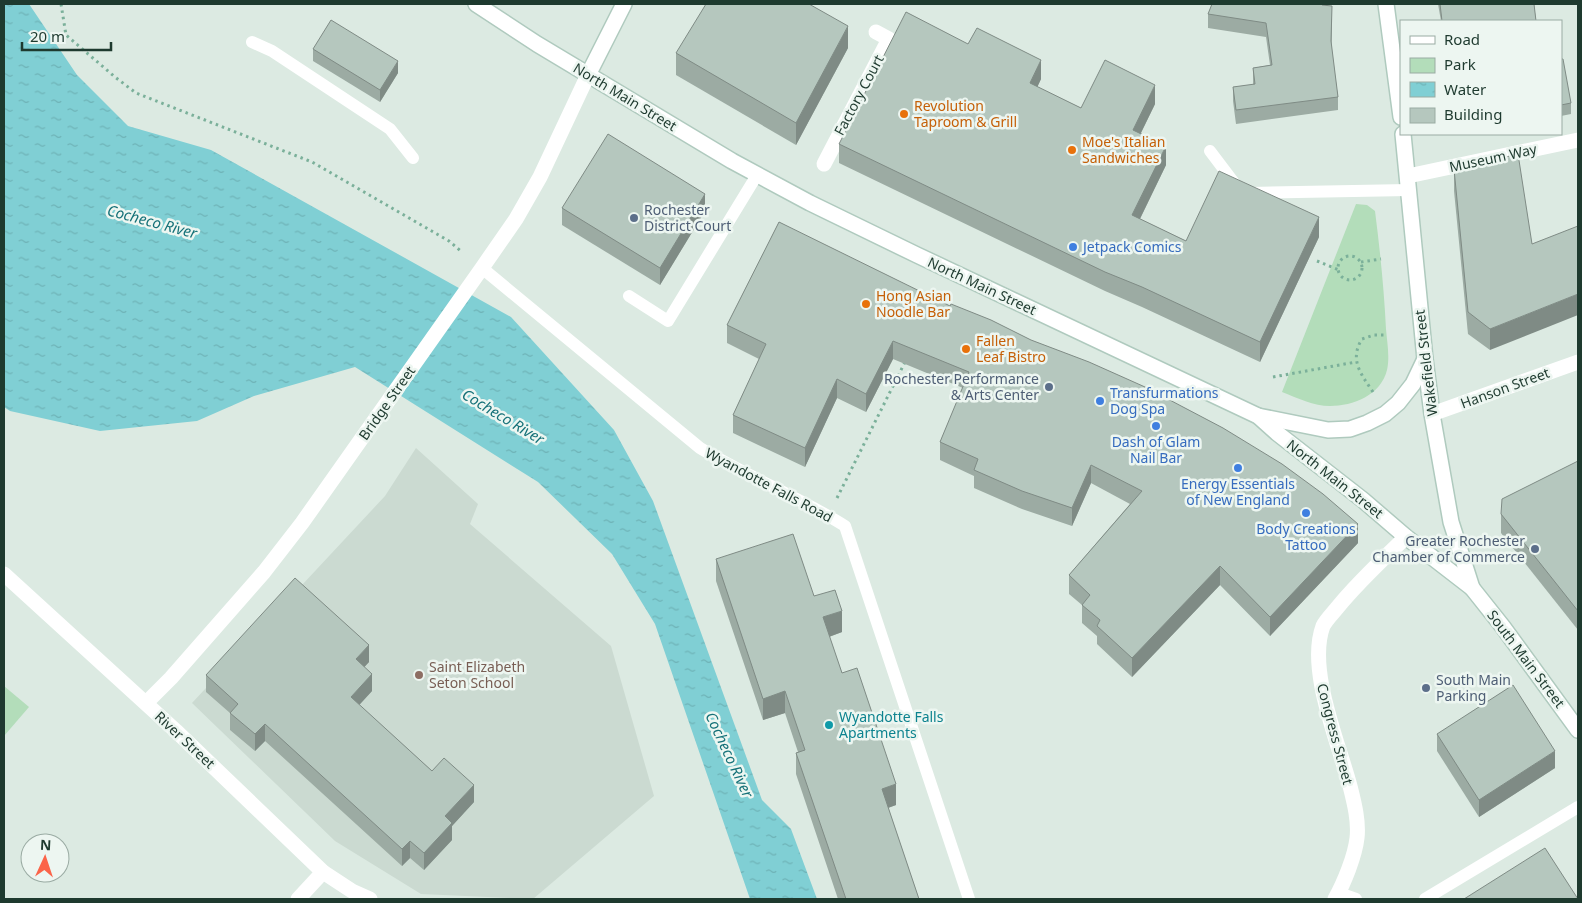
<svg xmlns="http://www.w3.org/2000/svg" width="1582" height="903" font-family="'Noto Sans',sans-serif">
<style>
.built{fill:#cbdad1}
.green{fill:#b3ddba}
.water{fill:url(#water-ripples)}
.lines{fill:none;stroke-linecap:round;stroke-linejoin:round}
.secondary-casing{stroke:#afcabe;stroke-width:18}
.path{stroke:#7bb09a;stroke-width:3;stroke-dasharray:2.5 4;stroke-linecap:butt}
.service{stroke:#fff;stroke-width:12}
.pedestrian{stroke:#fff;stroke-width:15}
.minor{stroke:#fff;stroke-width:15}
.tertiary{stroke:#fff;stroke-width:15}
.secondary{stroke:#fff;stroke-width:15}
.wall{fill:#9caba3}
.shaded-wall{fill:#7f8b85}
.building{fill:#b5c7be;stroke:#7f8b85}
.food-dot{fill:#e8710a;stroke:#edf6f1;stroke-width:2}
.service-dot{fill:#5c6f8a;stroke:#edf6f1;stroke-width:2}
.shop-dot{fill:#3f7fe0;stroke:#edf6f1;stroke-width:2}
.education-dot{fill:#8d6e63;stroke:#edf6f1;stroke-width:2}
.culture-dot{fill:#0f9aa8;stroke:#edf6f1;stroke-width:2}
.labels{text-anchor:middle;stroke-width:5;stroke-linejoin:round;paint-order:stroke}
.street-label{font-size:14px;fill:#1e3a2f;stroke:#edf6f1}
.food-label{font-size:14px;fill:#c56008;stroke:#edf6f1;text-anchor:start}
.service-label{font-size:14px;fill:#4e5e75;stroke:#edf6f1;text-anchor:start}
.shop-label{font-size:14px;fill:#366cbe;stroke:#edf6f1}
.education-label{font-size:14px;fill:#785e54;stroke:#edf6f1;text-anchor:start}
.culture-label{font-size:14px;fill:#0d838f;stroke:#edf6f1;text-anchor:start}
.water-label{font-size:15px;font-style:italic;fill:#157178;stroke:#edf6f1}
</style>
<defs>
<pattern id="water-ripples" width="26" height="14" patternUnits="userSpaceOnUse" patternTransform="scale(1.25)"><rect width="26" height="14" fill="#80cfd4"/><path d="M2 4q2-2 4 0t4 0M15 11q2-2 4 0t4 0" fill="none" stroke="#6eb2b6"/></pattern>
</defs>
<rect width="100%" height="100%" fill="#dceae2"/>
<!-- built -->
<polygon class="built" points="416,448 478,504 470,524 611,646 654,796 533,899 421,894 335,841 192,703 385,496"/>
<!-- green -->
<g class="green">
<path d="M 1356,204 L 1367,205 L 1375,211 C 1380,250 1384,289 1386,329 C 1387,342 1390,357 1387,370 C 1381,395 1353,406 1330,406 C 1314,406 1297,398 1282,392 Z"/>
<polygon points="4,686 29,707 4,736"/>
</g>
<!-- water -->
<polygon class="water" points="4,4 29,4 77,75 128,126 211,150 511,317 614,430 653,501 762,800 791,829 817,899 750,899 655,624 612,554 538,482 355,367 254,396 197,421 100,431 10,411 4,407"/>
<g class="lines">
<defs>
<g id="secondary">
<polyline points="476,4 537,44 732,161 810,203 917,255 1258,416 1277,433 1363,500 1406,537 1472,588 1503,627 1578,730"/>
<polyline points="1386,4 1401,117"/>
<polyline points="588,75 624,4"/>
<polyline points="1403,134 1425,359 1432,414 1451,522 1472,588"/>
<polyline points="1258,416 1328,430 1350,429 1367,423 1385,414 1398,403 1413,384 1425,359"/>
</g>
</defs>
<!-- secondary casing -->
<use href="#secondary" class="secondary-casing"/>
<!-- path -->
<g class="path">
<polyline points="61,4 66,35 115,77 136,93 312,162 449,241 462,252"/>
<circle cx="1350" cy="268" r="12"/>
<polyline points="1317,261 1339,270"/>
<polyline points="1361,262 1381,259"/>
<polyline points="1273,377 1356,362"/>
<path d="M 1373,392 C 1361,374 1349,360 1362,339 L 1374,335 L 1387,335"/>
<polyline points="837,498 906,360"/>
</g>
<!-- service -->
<g class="service">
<polyline points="252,42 272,51 390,129 413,158"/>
<polyline points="1210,151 1238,188 1250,193 1409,190"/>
<path d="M 482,268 L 700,448 C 748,477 799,497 845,526 L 969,899"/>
<polyline points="629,296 668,321 757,175"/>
<polyline points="1339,893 1356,899"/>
<polyline points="1425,899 1578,807"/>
</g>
<!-- pedestrian -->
<polyline class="pedestrian" points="824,164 889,39 876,32"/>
<!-- minor -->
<g class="minor">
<polyline points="1408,176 1578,140"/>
<polyline points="1432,414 1578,362"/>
<polyline points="4,574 176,731 323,872 352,891 370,899"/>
<polyline points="146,703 171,678 264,572 302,523 482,268 516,219 540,177 588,75"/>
<polyline points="298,899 323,872"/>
</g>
<!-- tertiary -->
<path class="tertiary" d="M 1335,899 C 1344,883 1355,856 1357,838 C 1359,821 1354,802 1350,786 C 1338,741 1307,669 1323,626 C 1326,620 1333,613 1337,608 C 1358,582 1382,560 1406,537"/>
<!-- secondary -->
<use href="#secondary" class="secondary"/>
</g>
<!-- wall -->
<g class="wall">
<polygon points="1438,4 1534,4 1536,21 1441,21"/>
<polygon points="1322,5 1332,20 1331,45 1338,97 1338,110 1236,124 1233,101 1233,87 1253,85 1253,68 1270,65 1266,37 1208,28 1208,14"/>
<polygon points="968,44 1041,79 1037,87 1081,108 1155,104 1141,133 1166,165 1140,219 1186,241 1319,237 1260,362 1142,307 1105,291 839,163 839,144"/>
<polygon points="848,48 796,145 676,75 676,53"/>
<polygon points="313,49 398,73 380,102 313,61"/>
<polygon points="1561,59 1571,103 1571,114 1561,116"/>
<polygon points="1518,154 1490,350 1468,334 1454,191 1454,169"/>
<polygon points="562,208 705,211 660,285 562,225"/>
<polygon points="779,222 1358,543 1270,636 1220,585 1132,677 1097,644 1097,636 1082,623 1082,605 1069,594 1069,575 1130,504 1091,483 1072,526 1022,509 974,488 974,476 940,460 940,442 963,388 893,359 866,412 837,398 805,467 733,433 733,415 759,359 727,343 727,325"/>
<polygon points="1578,461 1578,630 1501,533 1501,514"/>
<polygon points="716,559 814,596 842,632 829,637 842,673 896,805 888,808 919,899 838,899 796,774 796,753 798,752 785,713 763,720 716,581"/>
<polygon points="369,662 364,667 372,691 359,705 432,771 474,802 452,826 452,840 424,870 410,858 402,866 265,741 255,751 230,730 230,713 206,692 206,675"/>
<polygon points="1437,734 1555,768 1479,817 1437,751"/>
</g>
<!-- shaded-wall -->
<g class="shaded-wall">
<polygon points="1332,6 1332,20 1331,55 1331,41"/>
<polygon points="848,26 848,48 796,145 796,123"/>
<polygon points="1041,60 1041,79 1030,103 1030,83"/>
<polygon points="398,61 398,73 380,102 380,90"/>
<polygon points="1155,85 1155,104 1133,149 1133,130"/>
<polygon points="1166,146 1166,165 1132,235 1132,215"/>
<polygon points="705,194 705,211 660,285 660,268"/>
<polygon points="1319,217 1319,237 1260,362 1260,342"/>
<polygon points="1578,294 1578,315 1490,350 1490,329"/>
<polygon points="893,341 893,359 866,412 866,394"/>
<polygon points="837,379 837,398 805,467 805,448"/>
<polygon points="1091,465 1091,483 1072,526 1072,508"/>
<polygon points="1358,524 1358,543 1270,636 1270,617"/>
<polygon points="1220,566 1220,585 1132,677 1132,658"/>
<polygon points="842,611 842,632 823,639 823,617"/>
<polygon points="369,645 369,662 356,676 356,659"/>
<polygon points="372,674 372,691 351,714 351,697"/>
<polygon points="785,691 785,713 763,720 763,699"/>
<polygon points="265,724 265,741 255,751 255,734"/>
<polygon points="1555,751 1555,768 1479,817 1479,800"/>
<polygon points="896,784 896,805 882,810 882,789"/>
<polygon points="474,785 474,802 452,826 452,840 424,870 424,853 445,816"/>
<polygon points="410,841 410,858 402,866 402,849"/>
</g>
<!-- building -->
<g class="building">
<polygon points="706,4 809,4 848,26 796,123 676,53"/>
<polygon points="1212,4 1322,4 1322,5 1332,6 1331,41 1338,97 1236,110 1233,87 1255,84 1253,68 1272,65 1266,23 1208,14"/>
<polygon points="1440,4 1534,4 1536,21 1442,21"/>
<polygon points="906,12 968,44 977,28 1041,60 1030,83 1081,108 1105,60 1155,85 1133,130 1166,146 1132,215 1186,241 1219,171 1319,217 1260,342 1142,287 1105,272 839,144"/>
<polygon points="331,20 398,61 380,90 313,49"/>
<polygon points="1561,59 1563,59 1571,103 1561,105"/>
<polygon points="608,134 705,194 660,268 562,208"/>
<polygon points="1518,154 1532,244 1578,226 1578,294 1490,329 1468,312 1454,169"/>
<polygon points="779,222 950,306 951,304 991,320 1031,340 1089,362 1145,387 1223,428 1282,464 1323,494 1358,524 1270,617 1220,566 1132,658 1097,626 1100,620 1082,605 1090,595 1069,575 1142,491 1091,465 1072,508 1022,491 974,470 978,459 940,442 969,372 893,341 866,394 837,379 805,448 733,415 766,344 727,325"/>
<polygon points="1578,461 1578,611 1501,514 1502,499"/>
<polygon points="793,534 814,596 835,590 842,611 823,617 842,673 857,668 896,784 882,789 919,899 846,899 796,753 805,750 785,691 763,699 716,559"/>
<polygon points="295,578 369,645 356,659 372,674 351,697 432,771 444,758 474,785 445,816 452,823 424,853 410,841 402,849 265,724 255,734 230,713 238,704 206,675"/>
<polygon points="1513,685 1555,751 1479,800 1437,734"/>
<polygon points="1545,848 1578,899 1464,899"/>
</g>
<!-- markers -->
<g class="food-dot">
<circle cx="904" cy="114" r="5"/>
<circle cx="1072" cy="150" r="5"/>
<circle cx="866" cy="304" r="5"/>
<circle cx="966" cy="349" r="5"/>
</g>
<g class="service-dot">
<circle cx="634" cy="218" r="5"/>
<circle cx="1049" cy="387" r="5"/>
<circle cx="1535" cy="549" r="5"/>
<circle cx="1426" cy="688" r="5"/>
</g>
<g class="shop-dot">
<circle cx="1073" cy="247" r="5"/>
<circle cx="1100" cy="401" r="5"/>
<circle cx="1156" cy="426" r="5"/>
<circle cx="1238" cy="468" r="5"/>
<circle cx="1306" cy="513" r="5"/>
</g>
<circle class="education-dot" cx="419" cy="675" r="5"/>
<circle class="culture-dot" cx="829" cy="725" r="5"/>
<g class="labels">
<!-- street labels -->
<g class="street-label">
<text transform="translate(859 95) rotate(-62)" y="5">Factory Court</text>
<text transform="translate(625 97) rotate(31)" y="5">North Main Street</text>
<text transform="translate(1493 158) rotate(-12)" y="5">Museum Way</text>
<text transform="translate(982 286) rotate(25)" y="5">North Main Street</text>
<text transform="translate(1426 363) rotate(-97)" y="5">Wakefield Street</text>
<text transform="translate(1505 388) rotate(-20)" y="5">Hanson Street</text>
<text transform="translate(387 403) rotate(-55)" y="5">Bridge Street</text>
<text transform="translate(1335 479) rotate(38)" y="5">North Main Street</text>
<text transform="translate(769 485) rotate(28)" y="5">Wyandotte Falls Road</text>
<text transform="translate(1526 659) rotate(53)" y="5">South Main Street</text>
<text transform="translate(1335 734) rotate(75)" y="5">Congress Street</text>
<text transform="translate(185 740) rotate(43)" y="5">River Street</text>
</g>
<!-- food labels -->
<g class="food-label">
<text x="914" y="111">Revolution<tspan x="914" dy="16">Taproom &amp; Grill</tspan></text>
<text x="1082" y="147">Moe's Italian<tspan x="1082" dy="16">Sandwiches</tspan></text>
<text x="876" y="301">Hong Asian<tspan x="876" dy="16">Noodle Bar</tspan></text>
<text x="976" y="346">Fallen<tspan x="976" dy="16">Leaf Bistro</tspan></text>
</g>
<!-- service labels -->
<g class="service-label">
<text x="644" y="215">Rochester<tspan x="644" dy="16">District Court</tspan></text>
<text x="1039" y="384" text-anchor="end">Rochester Performance<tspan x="1039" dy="16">&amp; Arts Center</tspan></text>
<text x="1525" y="546" text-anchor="end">Greater Rochester<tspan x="1525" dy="16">Chamber of Commerce</tspan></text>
<text x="1436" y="685">South Main<tspan x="1436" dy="16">Parking</tspan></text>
</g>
<!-- shop labels -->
<g class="shop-label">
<text x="1083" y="252" text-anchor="start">Jetpack Comics</text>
<text x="1110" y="398" text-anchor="start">Transfurmations<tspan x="1110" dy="16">Dog Spa</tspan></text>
<text x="1156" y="447">Dash of Glam<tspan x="1156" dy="16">Nail Bar</tspan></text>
<text x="1238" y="489">Energy Essentials<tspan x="1238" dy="16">of New England</tspan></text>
<text x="1306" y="534">Body Creations<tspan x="1306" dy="16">Tattoo</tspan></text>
</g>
<!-- education labels -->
<g class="education-label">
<text x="429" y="672">Saint Elizabeth<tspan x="429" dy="16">Seton School</tspan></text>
</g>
<!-- culture labels -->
<g class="culture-label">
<text x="839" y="722">Wyandotte Falls<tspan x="839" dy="16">Apartments</tspan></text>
</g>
<!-- water labels -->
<g class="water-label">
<text transform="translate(152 222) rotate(15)" y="5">Cocheco River</text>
<text transform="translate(503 417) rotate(31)" y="5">Cocheco River</text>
<text transform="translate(729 755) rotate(65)" y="5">Cocheco River</text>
</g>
</g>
<!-- border -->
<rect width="1582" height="903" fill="none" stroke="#1e3a2f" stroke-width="10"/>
<!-- legend -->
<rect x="1400" y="20" width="162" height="115" fill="#edf6f1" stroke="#9aaba3"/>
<rect x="1410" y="36" width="25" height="8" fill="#ffffff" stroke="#9aaba3"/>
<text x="1444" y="45" font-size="15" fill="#1e3a2f">Road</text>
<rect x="1410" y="58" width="25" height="15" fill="#b3ddba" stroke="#9aaba3"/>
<text x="1444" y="70" font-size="15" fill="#1e3a2f">Park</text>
<rect x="1410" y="82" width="25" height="15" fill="url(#water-ripples)" stroke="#9aaba3"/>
<text x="1444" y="95" font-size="15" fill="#1e3a2f">Water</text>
<rect x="1410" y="108" width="25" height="15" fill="#b5c7be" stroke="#9aaba3"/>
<text x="1444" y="120" font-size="15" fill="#1e3a2f">Building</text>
<!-- north arrow -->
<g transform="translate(45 858) rotate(3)"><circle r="24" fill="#edf6f1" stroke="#9aaba3"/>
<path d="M0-4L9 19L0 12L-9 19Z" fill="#fb6449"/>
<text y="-8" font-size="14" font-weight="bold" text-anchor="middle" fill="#1e3a2f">N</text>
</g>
<!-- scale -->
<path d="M22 42v8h89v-8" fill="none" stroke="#1e3a2f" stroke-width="2.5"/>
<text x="30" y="42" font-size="15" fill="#1e3a2f" stroke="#edf6f1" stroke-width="4" paint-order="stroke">20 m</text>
</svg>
